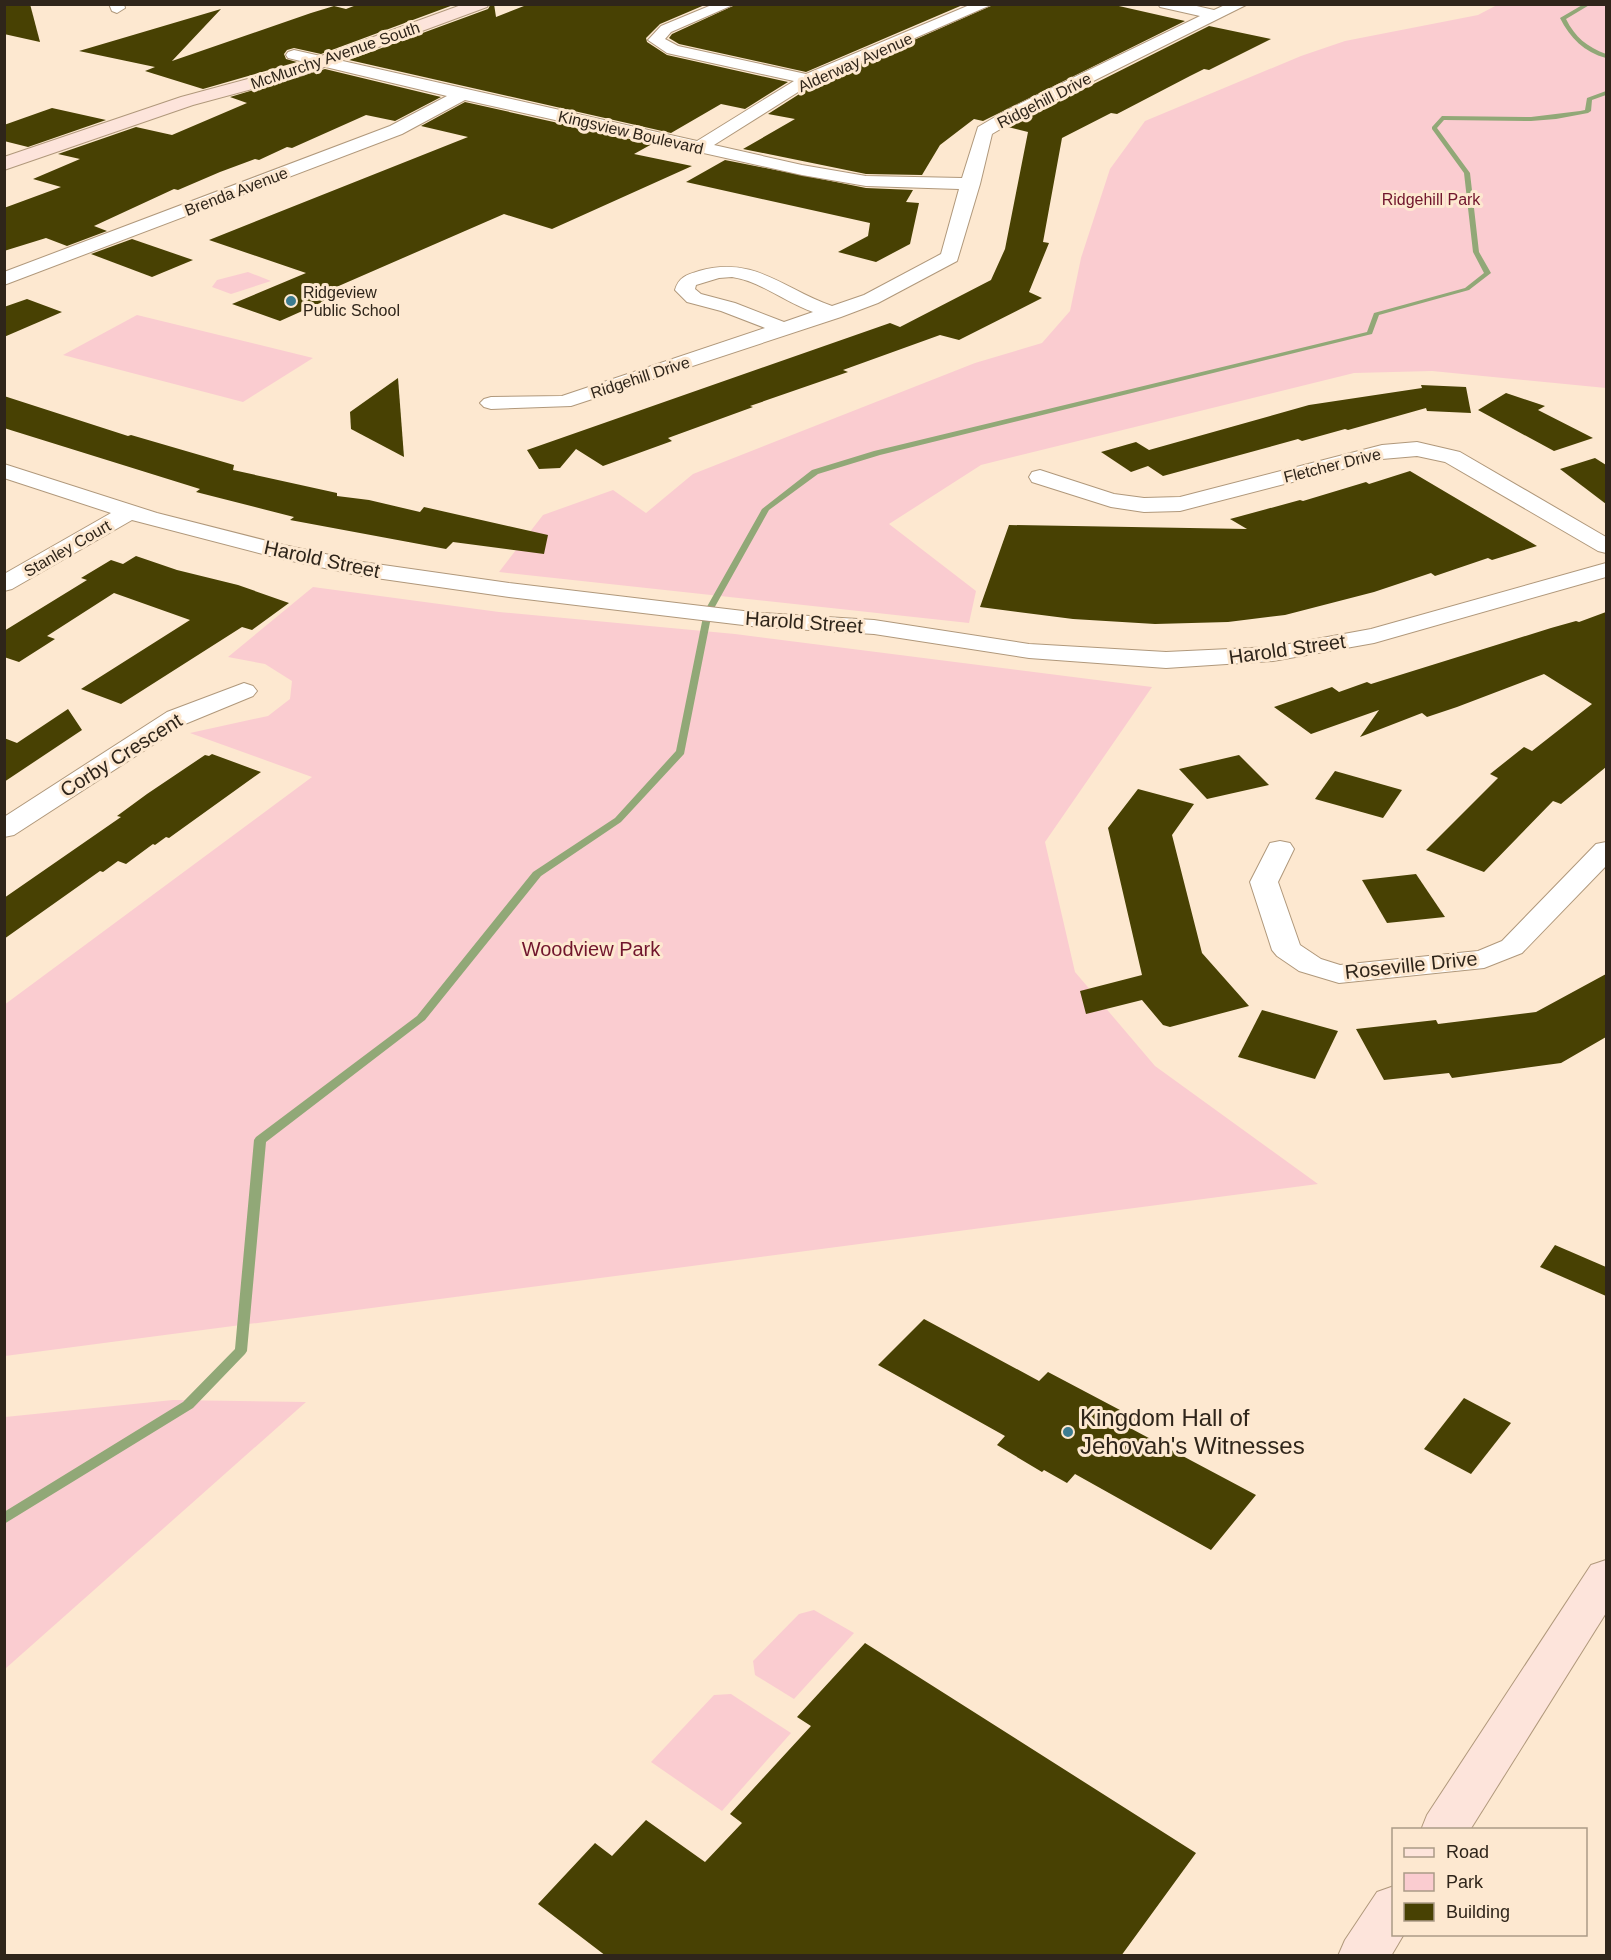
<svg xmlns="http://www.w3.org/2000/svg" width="1611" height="1960" font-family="Arial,sans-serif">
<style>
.green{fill:#faccd0}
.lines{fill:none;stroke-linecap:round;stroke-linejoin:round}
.stream{fill:#91a877;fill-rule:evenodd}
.building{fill:#484103}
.street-casing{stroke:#b0987b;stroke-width:2}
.secondary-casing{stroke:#b0987b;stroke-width:2}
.street{fill:#fff;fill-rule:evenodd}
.secondary{fill:#fde4db;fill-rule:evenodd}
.poi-dot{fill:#3d7c91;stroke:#fde8d0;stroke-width:2}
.labels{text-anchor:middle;stroke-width:6;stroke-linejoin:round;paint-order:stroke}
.far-street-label{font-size:16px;fill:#2f251a;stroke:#fde8d0}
.far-park-label{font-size:16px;fill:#70152c;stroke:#fde8d0}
.far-poi-label{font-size:16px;fill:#2f251a;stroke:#fde8d0;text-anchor:start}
.street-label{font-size:20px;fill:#2f251a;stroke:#fde8d0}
.park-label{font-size:20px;fill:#70152c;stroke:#fde8d0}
.near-poi-label{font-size:24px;fill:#2f251a;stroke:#fde8d0;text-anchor:start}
</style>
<rect width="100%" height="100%" fill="#fde8d0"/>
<!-- green -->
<g class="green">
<polygon points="1497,5 1606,5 1606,388 1432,371 1354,373 981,465 889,524 976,591 969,623 499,572 543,515 613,490 646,513 693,474 975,363 1042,343 1070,311 1081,258 1110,169 1145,121 1301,56 1345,41 1478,15"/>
<polygon points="248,272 271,281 231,294 212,287 217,280"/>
<polygon points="137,315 313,358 243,402 63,355"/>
<polygon points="313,587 499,612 735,634 1152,687 1045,842 1075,972 1155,1066 1318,1184 5,1356 4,1005 312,777 190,733 268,716 290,699 292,681 265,664 228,657"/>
<polygon points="173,1400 306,1402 5,1669 5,1417"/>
<polygon points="814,1610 854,1633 794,1699 755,1675 753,1661 799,1614"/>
<polygon points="731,1694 791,1733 722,1811 651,1762 714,1695"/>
</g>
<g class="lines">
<!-- stream -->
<g class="stream">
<path d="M 1584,4 L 1591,4 L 1566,19 C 1575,37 1587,47 1606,54 L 1606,58 C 1584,52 1570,38 1560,18 Z"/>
<polygon points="1606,91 1606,95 1592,100 1591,111 1588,113 1556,119 1531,121 1444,120 1437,128 1470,173 1479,252 1491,273 1469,290 1379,315 1372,334 880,455 818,474 769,510 712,612 684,754 621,822 541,876 425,1020 266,1142 247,1351 245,1354 193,1408 4,1524 4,1512 183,1402 235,1349 254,1140 256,1137 417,1016 533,872 615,818 676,751 704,612 762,509 812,470 874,451 1367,332 1374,313 1465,288 1484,273 1473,252 1464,173 1432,129 1432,127 1442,116 1531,117 1580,111 1585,110 1587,98"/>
</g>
</g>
<!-- building -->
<g class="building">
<polygon points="4,4 30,4 40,42 4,34"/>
<polygon points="359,4 456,4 321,54 294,48 287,50 284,54 286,59 297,62 203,89 145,71 155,67 79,51 221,9 172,61 311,13 334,6 346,9"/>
<polygon points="491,4 494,4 496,17 529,4 707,4 660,24 646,38 647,42 667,55 788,82 745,109 721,104 671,133 349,60 488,9"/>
<polygon points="737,4 965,4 806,72 679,44 669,38 672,34"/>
<polygon points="995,4 1110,4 1185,21 983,121 974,119 940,145 922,175 866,174 743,149 795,119 768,114 815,84"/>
<polygon points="1209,26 1271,39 1209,70 1204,69 1190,76 1117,114 1111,113 1062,138 1043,242 1049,243 1029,292 1042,298 959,340 940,335 843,370 848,372 750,406 753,407 668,438 672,441 603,466 576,449 560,468 539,469 527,450 890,323 900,327 991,280 1005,249 1028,132 1008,127"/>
<polygon points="325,69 441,97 395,121 366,115 292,148 287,147 259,160 255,159 220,172 178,190 174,189 94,226 107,231 67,246 46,238 4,251 4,208 61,187 33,179 80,159 58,154 136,127 172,135 247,103 230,97"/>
<polygon points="465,102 652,144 634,154 692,166 552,229 504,214 318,295 329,299 280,321 232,304 306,273 209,240 468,137 421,126"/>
<polygon points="52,108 106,120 28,147 4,141 4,125"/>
<polygon points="725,160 866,188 913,190 906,202 919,203 910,244 876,262 838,252 868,236 870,223 686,182"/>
<polygon points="132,239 193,260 152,277 91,254"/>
<polygon points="27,299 62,312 4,337 4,307"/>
<polygon points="398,378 404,457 351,429 350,412"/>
<polygon points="1421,385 1466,387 1471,413 1427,411 1426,408 1348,430 1345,429 1302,441 1298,439 1163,476 1148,466 1131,472 1101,452 1136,442 1149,450 1309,405 1422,388"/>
<polygon points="1506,393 1545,406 1538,410 1593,438 1554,451 1478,410"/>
<polygon points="4,396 128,436 131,435 234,465 233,470 337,493 337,496 369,500 420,512 424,507 548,535 544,554 453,542 446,549 290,520 294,517 196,492 200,489 4,428"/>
<polygon points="1595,458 1606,465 1606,504 1560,469"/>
<polygon points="1410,471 1537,546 1492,560 1488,558 1435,576 1431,573 1374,592 1285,615 1228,622 1155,624 1073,619 980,607 1009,525 1247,529 1230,519 1300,500 1303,501 1366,482 1369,484"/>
<polygon points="136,556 177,570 238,585 289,603 252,630 242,627 121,704 81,689 190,620 114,593 47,636 55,639 19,662 4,657 4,631 87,580 81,578 111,560 123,564"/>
<polygon points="1606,612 1606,767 1561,804 1553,801 1484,872 1426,850 1498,778 1490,774 1524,747 1532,751 1592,704 1544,674 1457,707 1427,717 1422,713 1360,737 1379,710 1311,734 1274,707 1332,687 1339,692 1367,682 1371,684 1551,628 1576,621 1579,622"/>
<polygon points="68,709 82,730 4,782 4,738 17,743"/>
<polygon points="212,754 261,772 169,838 166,837 155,845 153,844 126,864 118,861 103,872 100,871 4,939 4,898 121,817 117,816 147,794 205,755 209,756"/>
<polygon points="1239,755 1269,785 1207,799 1179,769"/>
<polygon points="1335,771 1402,790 1383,818 1315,799"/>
<polygon points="1138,789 1194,804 1172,835 1202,953 1249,1006 1170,1027 1163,1025 1142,1000 1086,1014 1080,991 1142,975 1108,828"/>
<polygon points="1416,874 1445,917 1387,923 1362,880"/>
<polygon points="1606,974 1606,1037 1561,1063 1452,1078 1449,1073 1384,1080 1356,1029 1436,1020 1438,1024 1536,1012"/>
<polygon points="1262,1010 1338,1031 1315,1079 1238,1057"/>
<polygon points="1555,1245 1606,1267 1606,1296 1540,1267"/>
<polygon points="924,1319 1039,1381 1048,1372 1137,1419 1130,1428 1256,1495 1211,1550 1075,1474 1067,1483 1044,1470 1042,1472 997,1445 1005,1436 878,1365"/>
<polygon points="1464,1398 1511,1423 1471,1474 1424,1449"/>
<polygon points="865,1643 1196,1853 1121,1956 606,1956 538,1904 595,1843 612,1856 646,1820 705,1862 742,1823 730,1814 811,1726 797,1717"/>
</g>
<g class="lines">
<defs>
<g id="street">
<polygon points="109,4 124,4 125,8 117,13 112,11"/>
<path d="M 714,4 L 735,4 L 671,32 L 665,39 L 678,46 L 806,74 L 972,4 L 993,4 L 814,82 L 714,145 L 802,165 L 866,176 L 962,178 L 978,127 L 1007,110 L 1200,16 L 1160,7 L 1158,4 L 1188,4 L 1214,10 L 1227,4 L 1248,4 L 1019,118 L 992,134 L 980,184 L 957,261 L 878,303 L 841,317 L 571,406 L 491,409 L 484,407 L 480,403 L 484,399 L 491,397 L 562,396 L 765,328 L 721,311 L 687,302 L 675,290 C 679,277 686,275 699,271 C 754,255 783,289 832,306 L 864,295 L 941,254 L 959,189 L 866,186 L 802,175 L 465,100 L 402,134 L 4,285 L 4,272 L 390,126 L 447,96 L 288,58 L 286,55 L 288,52 L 294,50 L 697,141 L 794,81 L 667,53 L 648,40 L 661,26 ZM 732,277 C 760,281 785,302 813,312 L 784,322 L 735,303 L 701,294 L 695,289 L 696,285 L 719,278 Z"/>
<polygon points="1417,442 1460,452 1606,537 1606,553 1598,551 1445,462 1417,456 1382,459 1180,511 1144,512 1111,507 1032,482 1029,477 1032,472 1040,470 1114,494 1144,498 1180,497 1382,445"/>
<polygon points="4,464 157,513 279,544 362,562 509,583 760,613 874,620 1029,644 1166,652 1273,647 1371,629 1606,563 1606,577 1374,643 1273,661 1166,668 1029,658 874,634 760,627 509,597 362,576 278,558 132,520 12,589 4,591 4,574 111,513 4,478"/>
<polygon points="244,683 253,686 257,691 253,696 185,724 14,835 4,837 4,817 167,712"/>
<polygon points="1280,841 1290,843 1294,849 1278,882 1300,945 1321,959 1340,965 1478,951 1502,941 1596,844 1606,842 1606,866 1522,953 1484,968 1339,983 1299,971 1277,956 1272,950 1250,882 1270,843"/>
</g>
<g id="secondary">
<polygon points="464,4 489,4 487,7 300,76 193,105 4,170 4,157 181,97 288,68"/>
<polygon points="1606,1560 1606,1613 1470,1830 1421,1830 1427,1815 1591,1565"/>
<polygon points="1394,1886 1394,1934 1404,1934 1391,1956 1338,1956 1345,1940 1377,1892"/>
</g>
</defs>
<!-- street casing -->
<use href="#street" class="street-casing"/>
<!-- secondary casing -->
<use href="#secondary" class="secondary-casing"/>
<!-- street -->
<use href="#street" class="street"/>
<!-- secondary -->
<use href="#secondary" class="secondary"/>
</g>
<!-- markers -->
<g class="poi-dot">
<circle cx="291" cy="301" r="6"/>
<circle cx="1068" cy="1432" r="6"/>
</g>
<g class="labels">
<!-- far-street labels -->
<g class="far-street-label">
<text transform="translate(335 55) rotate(-19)" y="6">McMurchy Avenue South</text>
<text transform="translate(855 62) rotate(-24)" y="6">Alderway Avenue</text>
<text transform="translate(1044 100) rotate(-27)" y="6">Ridgehill Drive</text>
<text transform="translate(631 132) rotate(13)" y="6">Kingsview Boulevard</text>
<text transform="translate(236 191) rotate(-21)" y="6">Brenda Avenue</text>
<text transform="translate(640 377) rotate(-18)" y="6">Ridgehill Drive</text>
<text transform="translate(1332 465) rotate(-14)" y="6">Fletcher Drive</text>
<text transform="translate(67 548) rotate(-30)" y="6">Stanley Court</text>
</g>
<!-- far-park labels -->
<g class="far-park-label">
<text x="1431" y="205">Ridgehill Park</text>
</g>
<!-- far-poi labels -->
<g class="far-poi-label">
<text x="303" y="298">Ridgeview<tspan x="303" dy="18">Public School</tspan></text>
</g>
<!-- street labels -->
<g class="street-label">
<text transform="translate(322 559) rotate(12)" y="7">Harold Street</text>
<text transform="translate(804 622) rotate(4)" y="7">Harold Street</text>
<text transform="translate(1287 649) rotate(-8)" y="7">Harold Street</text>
<text transform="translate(121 755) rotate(-32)" y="7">Corby Crescent</text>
<text transform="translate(1411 965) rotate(-6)" y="7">Roseville Drive</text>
</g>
<!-- park labels -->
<g class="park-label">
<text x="591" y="956">Woodview Park</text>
</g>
<!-- near-poi labels -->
<g class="near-poi-label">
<text x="1080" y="1426">Kingdom Hall of<tspan x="1080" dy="28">Jehovah's Witnesses</tspan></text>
</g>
</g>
<!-- border -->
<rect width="1611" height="1960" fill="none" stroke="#2f251a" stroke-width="12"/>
<!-- legend -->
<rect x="1392" y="1828" width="195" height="108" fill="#fde8d0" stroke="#ab9a87" stroke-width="1.5"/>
<rect x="1404" y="1848" width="30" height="9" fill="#fde4db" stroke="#ab9a87" stroke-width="1.5"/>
<text x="1446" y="1858" font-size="18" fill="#2f251a">Road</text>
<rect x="1404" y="1873" width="30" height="18" fill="#faccd0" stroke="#ab9a87" stroke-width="1.5"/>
<text x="1446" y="1888" font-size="18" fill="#2f251a">Park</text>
<rect x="1404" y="1903" width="30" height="18" fill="#484103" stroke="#ab9a87" stroke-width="1.5"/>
<text x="1446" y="1918" font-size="18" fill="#2f251a">Building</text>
</svg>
